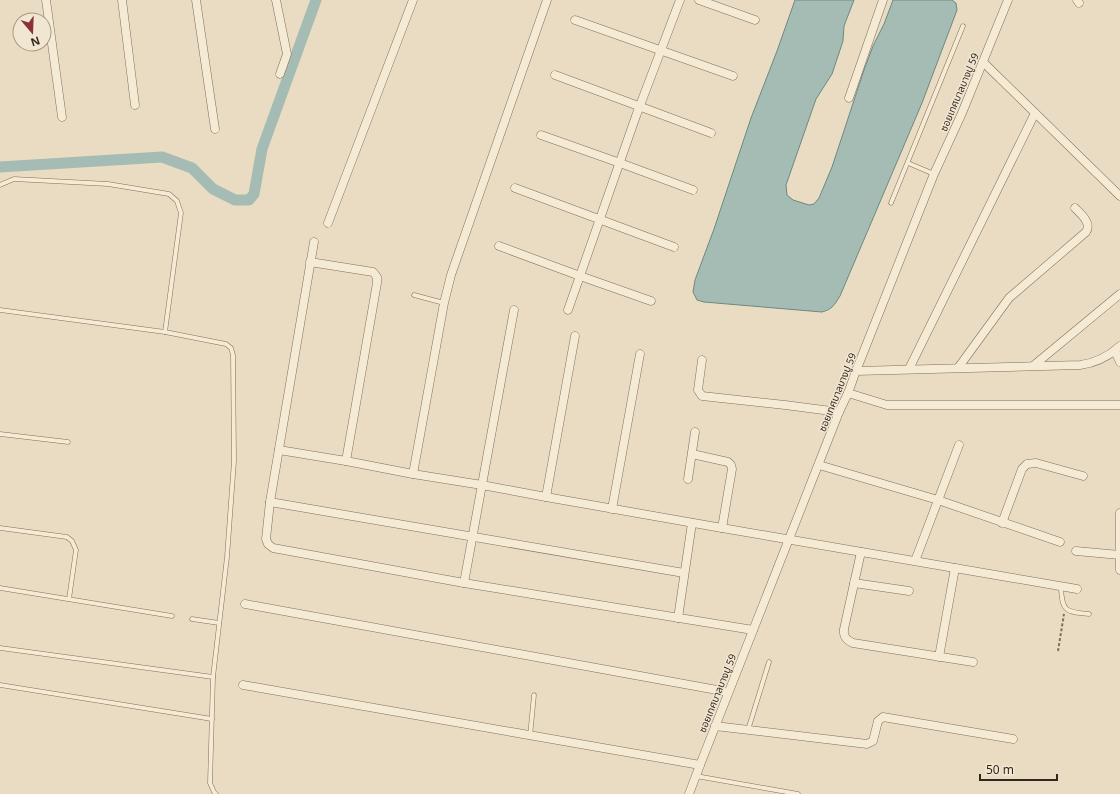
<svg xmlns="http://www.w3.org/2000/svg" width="1120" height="794" font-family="Georgia,'Noto Sans Thai',serif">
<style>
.water{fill:#a4bcb4;stroke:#6c8980}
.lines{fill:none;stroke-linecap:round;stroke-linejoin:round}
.canal{stroke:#a4bcb4;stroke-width:11}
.lane-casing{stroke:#816e5b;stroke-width:5}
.street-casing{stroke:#816e5b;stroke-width:9}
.path{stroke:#816e5b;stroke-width:2;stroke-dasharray:3 2;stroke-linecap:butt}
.lane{stroke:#f5ead4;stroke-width:4}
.street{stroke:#f5ead4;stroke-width:8}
.labels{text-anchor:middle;stroke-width:3;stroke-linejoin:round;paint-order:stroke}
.street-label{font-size:10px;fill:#32271e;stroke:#f1e6d1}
</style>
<rect width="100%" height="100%" fill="#e9dcc2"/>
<!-- water -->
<path class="water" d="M 795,0 L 854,0 L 844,26 L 843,41 L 832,74 L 816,99 L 786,185 L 787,195 L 793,200 L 809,205 L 814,204 L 819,198 L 832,167 L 864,70 L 873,46 L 884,24 L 893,0 L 952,0 L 956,3 L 957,10 L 922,103 L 840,296 C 834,305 833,309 822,312 L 704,302 L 697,300 L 693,292 L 695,280 L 714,229 L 751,118 L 777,51 Z"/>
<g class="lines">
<!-- canal -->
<polyline class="canal" points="0,167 162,157 192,168 213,189 235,200 249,200 254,194 262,149 316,0"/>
<defs>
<g id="lane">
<polyline points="908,163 934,174"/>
<polyline points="0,185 14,179 108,184 169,194 177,201 181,213 165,332 226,344 231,348 233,355 234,461 227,557 213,677"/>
<polyline points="891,203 963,26"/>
<polyline points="414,295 444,303"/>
<polyline points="0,310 165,332"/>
<polyline points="0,434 68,442"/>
<polyline points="0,528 67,537 72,541 76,550 69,599"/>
<path d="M 1061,587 C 1062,611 1065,612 1089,614"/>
<polyline points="0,588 172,616"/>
<polyline points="192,619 219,623"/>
<polyline points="0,648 213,677 210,783 214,792 216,794"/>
<polyline points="0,685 212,719"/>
<polyline points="748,730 769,662"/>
<polyline points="530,736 534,695"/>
<polyline points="696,776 798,794"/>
</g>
<g id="street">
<polyline points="46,0 62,117"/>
<polyline points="122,0 135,105"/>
<polyline points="196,0 215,129"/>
<polyline points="276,0 287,54 280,74"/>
<polyline points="699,0 755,20"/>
<polyline points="1077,0 1079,3"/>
<polyline points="575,20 733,76"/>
<polyline points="983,62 1120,196"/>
<polyline points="555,75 711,133"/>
<polyline points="849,98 883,0"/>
<polyline points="541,135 620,163 693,190"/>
<polyline points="515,188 674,247"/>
<polyline points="328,223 413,0"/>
<polyline points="314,242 270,502 266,539 268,544 273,548 464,583 753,630"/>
<polyline points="499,246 580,276 651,301"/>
<polyline points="310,262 373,272 377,277 377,283 346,461"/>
<polyline points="568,310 636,116 680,0"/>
<polyline points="1115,351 1120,362"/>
<polyline points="702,360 698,390 702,396 785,405 839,412"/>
<polyline points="1033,366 1120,294"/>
<path d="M 958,368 L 1009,298 L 1086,232 C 1092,223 1081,214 1075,208"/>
<polyline points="909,369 1035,113"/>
<path d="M 856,371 L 1080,365 C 1096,363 1108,357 1120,346"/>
<polyline points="848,393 887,405 1120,405"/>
<polyline points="279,450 346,461 413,474 482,485 546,497 722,528 1077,589"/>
<polyline points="692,454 728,462 731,465 732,469 722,528"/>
<polyline points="819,465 938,500 1060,542"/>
<polyline points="413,474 444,303 451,275 547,0"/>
<polyline points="688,479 695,432"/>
<polyline points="546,497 575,336"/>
<polyline points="270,502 684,573"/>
<polyline points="612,509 640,354"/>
<polyline points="1120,513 1120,570"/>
<polyline points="1002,523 1022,469 1027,464 1036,463 1083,476"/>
<polyline points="1076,551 1120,555"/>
<path d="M 861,552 L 844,629 C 843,636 846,640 853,643 L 973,662"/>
<polyline points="915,561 959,445"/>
<polyline points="464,583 514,310"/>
<polyline points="854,583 909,591"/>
<polyline points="245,604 728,692"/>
<polyline points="678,618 692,523"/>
<polyline points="939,657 955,568"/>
<polyline points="243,685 700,765"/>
<polyline points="715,726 867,744 873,741 878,721 883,717 1013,739"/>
<polyline points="689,794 700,765 839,412 848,393 856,371 934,174 962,113 1008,0"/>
</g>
</defs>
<!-- lane casing -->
<use href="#lane" class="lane-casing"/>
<!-- street casing -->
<use href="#street" class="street-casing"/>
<!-- path -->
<polyline class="path" points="1058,651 1064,614"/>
<!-- lane -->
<use href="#lane" class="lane"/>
<!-- street -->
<use href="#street" class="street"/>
</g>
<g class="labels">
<!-- street labels -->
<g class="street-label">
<text transform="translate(959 92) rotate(-67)" y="4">ซอยเทศบาลบางปู 59</text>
<text transform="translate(837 392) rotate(-68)" y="4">ซอยเทศบาลบางปู 59</text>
<text transform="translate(717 693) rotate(-68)" y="4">ซอยเทศบาลบางปู 59</text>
</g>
</g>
<!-- north arrow -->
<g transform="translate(32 32) rotate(161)"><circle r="19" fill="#f1e6d1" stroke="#a59a89"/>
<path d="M0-3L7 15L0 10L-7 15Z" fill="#893136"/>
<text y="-6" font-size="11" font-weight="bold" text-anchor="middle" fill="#32271e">N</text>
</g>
<!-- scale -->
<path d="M980 774v6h77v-6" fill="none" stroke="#32271e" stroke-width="2"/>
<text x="986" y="774" font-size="12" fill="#32271e" stroke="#f1e6d1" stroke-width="3" paint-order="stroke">50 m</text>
</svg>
